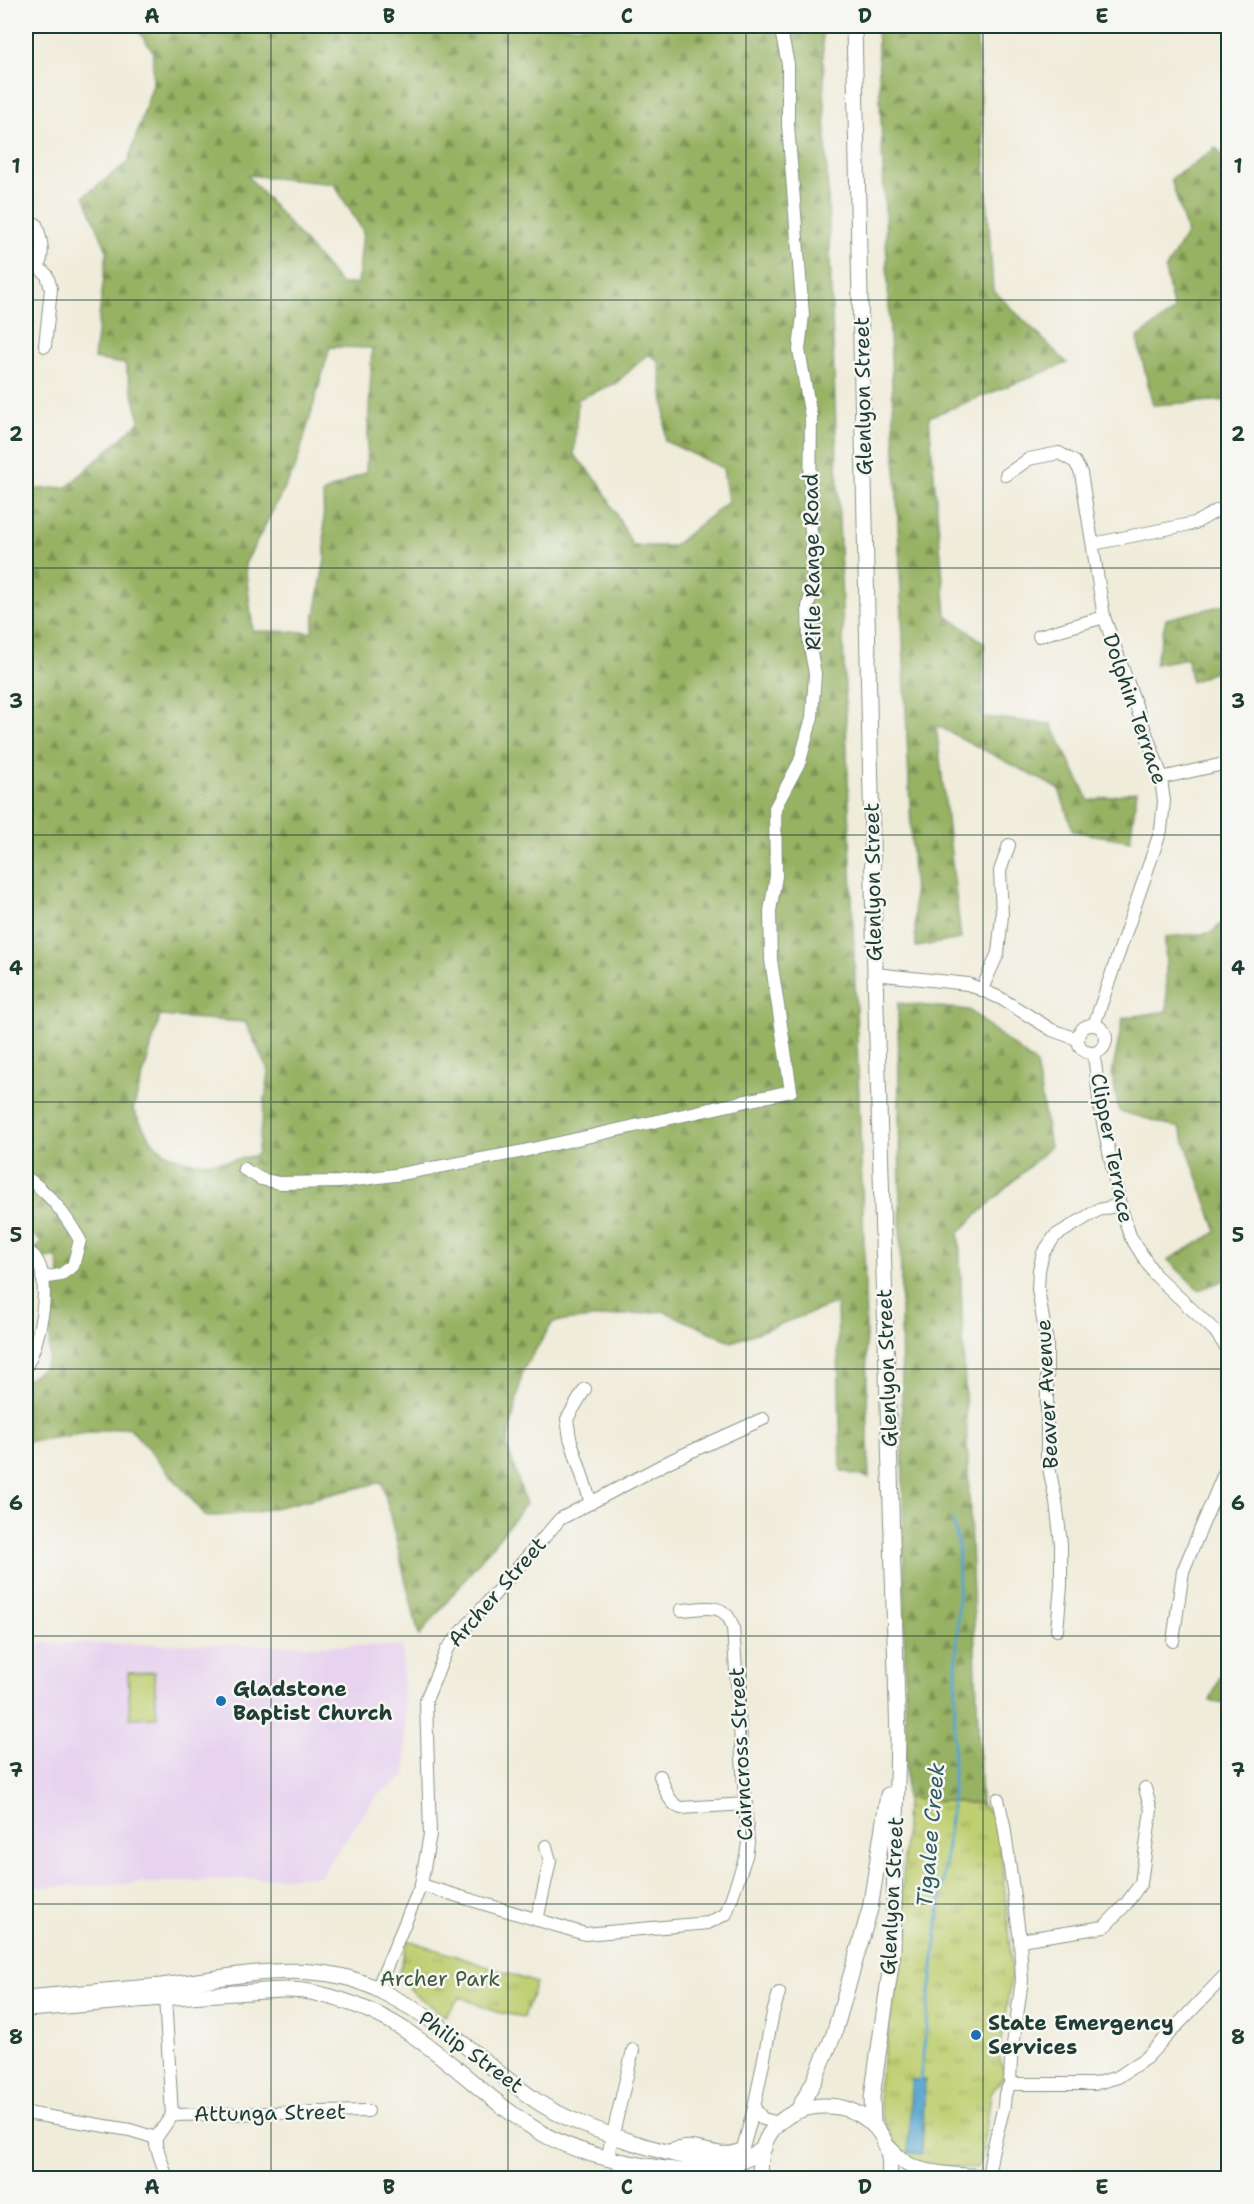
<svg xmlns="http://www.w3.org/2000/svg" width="1254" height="2204" font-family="'Shantell Sans',sans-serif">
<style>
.built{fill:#e7d2ef}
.grass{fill:url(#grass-tufts);stroke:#6f8653;stroke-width:1.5}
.forest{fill:url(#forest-firs);stroke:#5b784c;stroke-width:1.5;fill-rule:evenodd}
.pitch{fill:#bfcf72;stroke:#6f8653;stroke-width:1.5}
.water{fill:#53a3cd;stroke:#397080;stroke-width:1.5}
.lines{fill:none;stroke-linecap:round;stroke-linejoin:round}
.stream{stroke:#53a3cd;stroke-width:3}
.minor-casing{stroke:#889487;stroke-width:14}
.major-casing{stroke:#889487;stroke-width:17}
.minor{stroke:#fff;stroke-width:12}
.major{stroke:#fff;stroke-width:15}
.grid{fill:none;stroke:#1f3d34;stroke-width:1.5;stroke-opacity:0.55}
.poi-dot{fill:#1f6fb2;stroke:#f6f6f2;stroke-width:2}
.labels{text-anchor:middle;stroke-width:5;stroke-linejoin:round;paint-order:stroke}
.street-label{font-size:21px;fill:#1f3d34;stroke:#f6f6f2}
.poi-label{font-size:21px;font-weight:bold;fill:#1f3d34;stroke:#f6f6f2;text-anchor:start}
.park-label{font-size:21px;fill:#3f5a40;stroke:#f6f6f2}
.water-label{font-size:22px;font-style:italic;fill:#2f5c62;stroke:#f6f6f2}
.neatline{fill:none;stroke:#1f3d34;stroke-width:2}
.grid-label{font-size:20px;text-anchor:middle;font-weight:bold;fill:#1f3d34}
</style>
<defs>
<pattern id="grass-tufts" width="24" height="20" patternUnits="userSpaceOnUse" patternTransform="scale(1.5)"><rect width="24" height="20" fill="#bfcf72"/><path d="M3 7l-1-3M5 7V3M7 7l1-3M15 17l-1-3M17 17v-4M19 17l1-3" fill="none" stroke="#9ba95e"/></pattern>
<pattern id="forest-firs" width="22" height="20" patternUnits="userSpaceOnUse" patternTransform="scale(1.5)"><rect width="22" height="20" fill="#97b264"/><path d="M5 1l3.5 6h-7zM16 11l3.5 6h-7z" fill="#7b9253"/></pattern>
</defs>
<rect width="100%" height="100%" fill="#f6f6f2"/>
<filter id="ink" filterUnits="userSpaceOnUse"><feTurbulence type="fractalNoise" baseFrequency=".0167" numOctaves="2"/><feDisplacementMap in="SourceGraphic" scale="12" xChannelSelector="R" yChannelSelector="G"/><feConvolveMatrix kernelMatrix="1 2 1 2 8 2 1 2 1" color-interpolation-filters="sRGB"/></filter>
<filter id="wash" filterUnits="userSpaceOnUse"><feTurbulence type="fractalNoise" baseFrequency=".008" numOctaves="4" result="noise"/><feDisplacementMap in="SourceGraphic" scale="24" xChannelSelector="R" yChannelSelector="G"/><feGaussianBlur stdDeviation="1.35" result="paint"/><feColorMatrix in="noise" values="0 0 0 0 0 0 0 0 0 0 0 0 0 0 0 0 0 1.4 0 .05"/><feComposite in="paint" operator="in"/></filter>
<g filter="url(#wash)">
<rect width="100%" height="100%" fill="#f0ecda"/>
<!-- built -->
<polygon class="built" points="40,1643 402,1646 407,1775 376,1796 320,1876 26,1888 26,1765"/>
<!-- grass -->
<g class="grass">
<polygon points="906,1798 981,1804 994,1816 999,1826 1012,1972 999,2055 1004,2070 1004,2076 991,2093 982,2157 980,2164 976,2168 947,2167 917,2163 904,2154 895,2143 881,2115 878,2087 900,1966"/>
<polygon points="408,1940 536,1983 524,2017 496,2012 460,1997 445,2016 416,1995 398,1976"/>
</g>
<!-- forest -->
<g class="forest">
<path d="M 135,26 L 822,26 L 864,1244 L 869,1478 L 841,1471 L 837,1303 L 732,1342 L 664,1311 L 553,1322 L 523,1370 L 507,1446 L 526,1504 L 419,1636 L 382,1482 L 257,1512 L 207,1517 L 129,1427 L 26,1442 L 26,1380 L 42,1369 L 49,1359 L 51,1293 L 52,1286 L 61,1279 L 57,1258 L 40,1258 L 34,1252 L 41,1242 L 26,1229 L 26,502 L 27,490 L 67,487 L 140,421 L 125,364 L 94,359 L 107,251 L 84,196 L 128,162 L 153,84 L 153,51 ZM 247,175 L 334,184 L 363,231 L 358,284 L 341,284 ZM 330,347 L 372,348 L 366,472 L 323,493 L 325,559 L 312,632 L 253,631 L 245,564 L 296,466 ZM 648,354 L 659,361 L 665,410 L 665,441 L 723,468 L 728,502 L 673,546 L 633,546 L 599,482 L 574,455 L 578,399 L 616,383 ZM 160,1016 L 245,1022 L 269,1072 L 257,1155 C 224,1163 185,1170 157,1146 C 147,1137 140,1121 133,1110 Z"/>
<polygon points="877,26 976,26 993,290 1067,363 929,417 946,615 984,643 983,717 1051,724 1089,801 1137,791 1130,841 1073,831 1059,789 936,725 961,939 916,947"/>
<polygon points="1216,148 1228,164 1227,261 1228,266 1228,400 1153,405 1137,338 1174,311 1165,270 1187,233 1171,179"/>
<polygon points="1228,604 1228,666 1191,682 1188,658 1155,664 1166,619"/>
<polygon points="1228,917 1228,997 1226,1000 1228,1002 1228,1279 1199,1290 1168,1260 1217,1232 1180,1128 1119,1111 1112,1074 1123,1018 1167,1011 1165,937 1211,933"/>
<polygon points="898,1003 969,1010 1036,1064 1050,1147 959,1232 981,1804 906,1798"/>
<polygon points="1228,1657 1228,1703 1210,1701"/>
</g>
<!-- pitch -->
<polygon class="pitch" points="154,1672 157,1717 130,1718 128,1673"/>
<!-- water -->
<polygon class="water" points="911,2080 925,2080 922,2154 908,2153"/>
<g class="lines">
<!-- stream -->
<polyline class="stream" points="920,2081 952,1800 959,1576 958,1543 953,1522"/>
</g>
</g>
<g filter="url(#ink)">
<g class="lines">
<defs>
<g id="minor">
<path d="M 36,224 C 41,239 45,253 38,267"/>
<polyline points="38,267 47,275 51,289 45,346"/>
<polyline points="1006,475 1029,459 1059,453 1075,462 1081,473 1104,617 1160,772 1164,801 1161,830 1094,1025"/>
<polyline points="1093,544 1195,523 1218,510"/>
<polyline points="1039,636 1104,617"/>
<polyline points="1161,778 1228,763"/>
<polyline points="875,974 968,984 1000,998 1052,1030 1077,1039"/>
<polyline points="982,989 998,953 1002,916 1000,871 1009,845"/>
<circle cx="1092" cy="1039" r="14"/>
<polyline points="1094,1053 1100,1108 1120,1205 1130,1236 1155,1275 1215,1331 1228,1350"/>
<polyline points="244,1169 261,1179 279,1183 339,1182 395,1175 519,1152 791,1091 771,960 770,911 776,876 775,808 800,761 812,717 815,674 809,641 808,607 813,584 810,510 811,417 799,350 803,315 788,125 788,64 780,26"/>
<path d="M 26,1177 C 51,1195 64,1213 80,1240 L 73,1266 L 60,1275 L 42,1278"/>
<path d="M 26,1250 C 29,1252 34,1255 36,1259 C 53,1285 39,1342 26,1367"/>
<polyline points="585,1389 567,1419 570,1438 591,1503"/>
<polyline points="1057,1630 1061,1586 1061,1544 1056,1502 1047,1458 1047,1344 1038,1289 1039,1270 1043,1253 1055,1236 1098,1210 1120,1205"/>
<polyline points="1173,1641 1183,1571 1228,1464"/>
<path d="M 660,1776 C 665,1788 668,1803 681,1808 L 746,1804"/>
<path d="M 421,1885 L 585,1934 L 708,1923 L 726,1914 L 746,1856 L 748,1843 L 733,1628 C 726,1600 702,1609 681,1610"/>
<polyline points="537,1920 550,1861 546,1846"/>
<polyline points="1020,1940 1104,1927 1126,1904 1141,1883 1151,1810 1145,1788"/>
<polyline points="377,1989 421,1885 430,1834 426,1700 447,1649 560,1519 672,1460 763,1419"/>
<polyline points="165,1997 172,2115 156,2138 156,2145 164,2169 165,2178"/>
<polyline points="1010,2084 1094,2084 1118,2077 1146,2058 1228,1972"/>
<polyline points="754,2108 763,2119 780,2123"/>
<polyline points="26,2113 130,2130 156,2138"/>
<polyline points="172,2115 368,2111"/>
<path d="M 667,2151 C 675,2149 683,2146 691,2147 C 710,2148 725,2159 743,2148 L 754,2108 L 773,2013 L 779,1993"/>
<polyline points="607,2159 633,2050"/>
<polyline points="988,2178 992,2153 1004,2106 1005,2094 1010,2084 1011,2059 1022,1980 1020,1940 1004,1825 998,1799"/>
</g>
<g id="major">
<polyline points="854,26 875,974 898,1738 893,1951 872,2097 873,2125"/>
<path d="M 26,1998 C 71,1994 116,1990 161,1986 C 231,1978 313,1955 379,1990 C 398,2000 417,2010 434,2022 C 470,2047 502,2078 538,2102 C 575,2127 692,2166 736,2162 C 746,2161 756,2154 764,2148"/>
<path d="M 26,2009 C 95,2004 164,1997 234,1993 C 260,1992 289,1987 315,1993 C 352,2001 388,2017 418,2039 C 463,2070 500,2111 549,2137 C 590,2158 634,2165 680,2171 C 698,2173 716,2174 734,2178"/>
<polyline points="798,2110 814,2081 834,2034 870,1909 888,1795"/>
<path d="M 885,2144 C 893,2152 901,2161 911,2166 C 934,2177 980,2176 1006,2178"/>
<path d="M 761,2178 C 750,2081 901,2083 889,2178"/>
</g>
</defs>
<!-- minor casing -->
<use href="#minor" class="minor-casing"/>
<!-- major casing -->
<use href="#major" class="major-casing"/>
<!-- minor -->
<use href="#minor" class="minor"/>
<!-- major -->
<use href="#major" class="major"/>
</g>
</g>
<!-- grid -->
<path class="grid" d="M 271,26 L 271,2178M 508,26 L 508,2178M 746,26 L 746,2178M 983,26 L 983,2178M 26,300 L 1228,300M 26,568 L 1228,568M 26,835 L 1228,835M 26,1102 L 1228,1102M 26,1369 L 1228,1369M 26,1636 L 1228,1636M 26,1904 L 1228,1904"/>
<!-- markers -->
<g class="poi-dot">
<circle cx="221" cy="1701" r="6"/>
<circle cx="976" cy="2035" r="6"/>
</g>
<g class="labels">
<!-- street labels -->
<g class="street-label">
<text transform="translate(863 396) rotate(-91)" y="7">Glenlyon Street</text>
<text transform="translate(812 562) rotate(-91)" y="7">Rifle Range Road</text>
<text transform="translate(1135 709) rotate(71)" y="7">Dolphin Terrace</text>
<text transform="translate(873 882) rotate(-91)" y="7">Glenlyon Street</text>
<text transform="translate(1112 1148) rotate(79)" y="7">Clipper Terrace</text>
<text transform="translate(887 1368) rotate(-92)" y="7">Glenlyon Street</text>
<text transform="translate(1047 1394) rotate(-93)" y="7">Beaver Avenue</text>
<text transform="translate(497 1592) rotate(-49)" y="7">Archer Street</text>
<text transform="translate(741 1754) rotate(-93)" y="7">Cairncross Street</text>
<text transform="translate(892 1896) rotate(-87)" y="7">Glenlyon Street</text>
<text transform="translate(471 2052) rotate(36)" y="7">Philip Street</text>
<text transform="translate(270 2113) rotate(-1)" y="7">Attunga Street</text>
</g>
<!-- poi labels -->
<g class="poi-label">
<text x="233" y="1696">Gladstone<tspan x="233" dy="24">Baptist Church</tspan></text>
<text x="988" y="2030">State Emergency<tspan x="988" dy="24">Services</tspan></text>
</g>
<!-- park labels -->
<g class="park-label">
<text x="440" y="1986">Archer Park</text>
</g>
<!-- water labels -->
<g class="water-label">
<text transform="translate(930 1835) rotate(-85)" y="8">Tigalee Creek</text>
</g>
</g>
<!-- margin -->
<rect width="1254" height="2204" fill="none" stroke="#f6f6f2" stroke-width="66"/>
<rect x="33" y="33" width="1188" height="2138" class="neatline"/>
<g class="grid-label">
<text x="152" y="23">A</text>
<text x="389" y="23">B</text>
<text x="627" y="23">C</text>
<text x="865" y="23">D</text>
<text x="1102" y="23">E</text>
<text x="16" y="173">1</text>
<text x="1238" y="173">1</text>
<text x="16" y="441">2</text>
<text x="1238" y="441">2</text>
<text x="16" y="708">3</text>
<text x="1238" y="708">3</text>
<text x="16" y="975">4</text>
<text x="1238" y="975">4</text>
<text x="16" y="1242">5</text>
<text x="1238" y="1242">5</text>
<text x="16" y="1510">6</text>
<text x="1238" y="1510">6</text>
<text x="16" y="1777">7</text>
<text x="1238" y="1777">7</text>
<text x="16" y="2044">8</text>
<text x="1238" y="2044">8</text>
<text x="152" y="2194">A</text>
<text x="389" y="2194">B</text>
<text x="627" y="2194">C</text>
<text x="865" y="2194">D</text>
<text x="1102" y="2194">E</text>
</g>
</svg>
